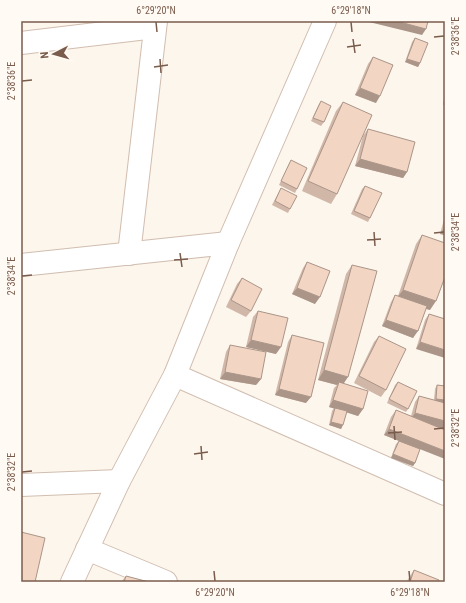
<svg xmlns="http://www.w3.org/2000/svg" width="466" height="603" font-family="'Roboto Condensed',sans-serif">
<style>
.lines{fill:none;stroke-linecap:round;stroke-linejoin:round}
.minor-casing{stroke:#d1beb0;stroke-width:24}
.tertiary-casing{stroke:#d1beb0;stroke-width:24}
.minor{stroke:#fff;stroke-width:22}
.tertiary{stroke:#fff;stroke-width:22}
.wall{fill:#d1b7a8}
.shaded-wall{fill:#aa9588}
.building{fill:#f3d5c3;stroke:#aa9588}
.ticks{fill:none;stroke:#7a5c4d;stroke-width:1.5}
.neatline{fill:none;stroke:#7a5c4d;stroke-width:1.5}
.ticks-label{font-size:10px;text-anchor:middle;fill:#7a5c4d}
</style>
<rect width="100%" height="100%" fill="#fdf6ec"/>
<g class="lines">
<defs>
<g id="minor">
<polyline points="21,43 155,27"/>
<polyline points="129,254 156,21"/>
<polyline points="21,265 228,243"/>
<polyline points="175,375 445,494"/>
<polyline points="21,485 119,481"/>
<polyline points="87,549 166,582"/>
</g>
<polyline id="tertiary" points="72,582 119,481 175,375 228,243 325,21"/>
</defs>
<!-- minor casing -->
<use href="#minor" class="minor-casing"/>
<!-- tertiary casing -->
<use href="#tertiary" class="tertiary-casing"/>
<!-- minor -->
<use href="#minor" class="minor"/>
<!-- tertiary -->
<use href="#tertiary" class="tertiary"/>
</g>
<!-- wall -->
<g class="wall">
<polygon points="415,38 420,63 418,67 405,62 412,42"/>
<polygon points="373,57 376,103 355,95 368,64"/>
<polygon points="445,93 445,105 443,105"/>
<polygon points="321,101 324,122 321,126 311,121 319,104"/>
<polygon points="343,102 337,194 331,204 302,191 336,111"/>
<polygon points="368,129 407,172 403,178 355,166 363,136"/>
<polygon points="291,160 297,189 295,193 279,185 289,164"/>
<polygon points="365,186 370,218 368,222 351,214 362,189"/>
<polygon points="281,188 290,209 288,213 272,205"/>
<polygon points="445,216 445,235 440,234"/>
<polygon points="422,235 430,310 426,309 413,338 382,326 391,302 395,295 398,296 416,244"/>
<polygon points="307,262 315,304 292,294 303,268"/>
<polygon points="352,265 344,383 363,409 358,416 347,412 341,429 329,425 332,411 334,408 329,407 334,388 337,385 318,380 346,274"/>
<polygon points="242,278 251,311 246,317 226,307 237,284"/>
<polygon points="258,311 276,354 246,347 253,317"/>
<polygon points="429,314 445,319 416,349 425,320"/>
<polygon points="292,335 306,403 275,395 288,342"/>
<polygon points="379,336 386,390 381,397 354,383 374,342"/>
<polygon points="230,345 261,379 256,385 220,379 226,352"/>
<polygon points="398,382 408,409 406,412 387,403 395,385"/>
<polygon points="437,385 445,386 445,429 440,428 420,449 415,463 413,466 391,458 396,444 399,441 384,435 391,417 396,410 411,416 415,402 419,396 434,400 435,389"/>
<polygon points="414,570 439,582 407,582 408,579"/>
<polygon points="126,576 149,582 121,582"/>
</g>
<!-- shaded-wall -->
<g class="shaded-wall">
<polygon points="365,21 396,21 426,29 422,35"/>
<polygon points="407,59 420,63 418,67 405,62"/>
<polygon points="360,88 380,96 376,103 355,95"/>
<polygon points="360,159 407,172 403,178 355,166"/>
<polygon points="445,227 445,235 440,234"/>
<polygon points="297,288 320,297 315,304 292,294"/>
<polygon points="403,290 436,301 430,310 396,299"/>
<polygon points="386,320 418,331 413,338 382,326"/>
<polygon points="251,340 281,347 276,354 246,347"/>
<polygon points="420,342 445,350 445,358 416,349"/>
<polygon points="324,370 348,377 342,386 339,382 337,385 318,380"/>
<polygon points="225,372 261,379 256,385 220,379"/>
<polygon points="279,389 311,397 306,403 275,395"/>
<polygon points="436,399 445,400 445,403 434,403"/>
<polygon points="333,400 363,409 358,416 329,407"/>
<polygon points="415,413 445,421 445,429 410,420"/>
<polygon points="331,422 343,425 341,429 329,425"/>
<polygon points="389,429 445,451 445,459 384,435"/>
<polygon points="393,454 415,463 413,466 391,458"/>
</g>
<!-- building -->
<g class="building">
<polygon points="396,21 428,21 426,29"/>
<polygon points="415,38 428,43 420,63 407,59"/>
<polygon points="373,57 393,65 380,96 360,88"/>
<polygon points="321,101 331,106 324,122 313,118"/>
<polygon points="343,102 372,115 337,194 308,181"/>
<polygon points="368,129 415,142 407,172 360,159"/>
<polygon points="291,160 307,168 297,189 281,181"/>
<polygon points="365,186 382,193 370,218 354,211"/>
<polygon points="281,188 297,196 290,209 275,201"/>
<polygon points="422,235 445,243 445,277 436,301 403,290"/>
<polygon points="307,262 330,271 320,297 297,288"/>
<polygon points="352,265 377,271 348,377 324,370"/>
<polygon points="242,278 262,289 251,311 231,300"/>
<polygon points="395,295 427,306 418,331 386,320"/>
<polygon points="258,311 288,318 281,347 251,340"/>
<polygon points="429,314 445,319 445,350 420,342"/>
<polygon points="292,335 324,343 311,397 279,389"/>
<polygon points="379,336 406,349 386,390 359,376"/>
<polygon points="230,345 266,352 261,379 225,372"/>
<polygon points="339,382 368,391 363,409 333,400"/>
<polygon points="398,382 417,391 408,409 389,399"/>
<polygon points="437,385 445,386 445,400 436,399"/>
<polygon points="419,396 445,403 445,421 415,413"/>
<polygon points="335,408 347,411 343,425 331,422"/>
<polygon points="396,410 445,430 445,451 389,429"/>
<polygon points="399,441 420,449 415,463 393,454"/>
<polygon points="21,532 45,538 35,582 21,582"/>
<polygon points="414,570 439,580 439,582 410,582"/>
<polygon points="126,576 149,582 124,582"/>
</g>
<!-- ticks -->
<path class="ticks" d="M 156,22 L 157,32M 351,22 L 352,32M 434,37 L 444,36M 353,39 L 355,53M 347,47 L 361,45M 160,59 L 161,73M 154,67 L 168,65M 22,81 L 32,80M 374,232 L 375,246M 434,233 L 444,232M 367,240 L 381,239M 180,253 L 182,267M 174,260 L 188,259M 22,276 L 32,275M 394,426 L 395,440M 434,429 L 444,428M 388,433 L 402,432M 201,446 L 202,460M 194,454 L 208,452M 22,472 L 32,471M 214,571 L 215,581M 409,571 L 410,581"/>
<!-- border -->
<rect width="466" height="603" fill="none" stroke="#fffaf3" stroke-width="44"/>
<!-- north arrow -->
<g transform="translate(54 54) rotate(264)" stroke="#fffaf3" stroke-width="3" paint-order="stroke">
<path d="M0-3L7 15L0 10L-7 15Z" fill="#7a5c4d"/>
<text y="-6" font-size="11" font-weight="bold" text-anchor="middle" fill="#7a5c4d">N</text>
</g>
<rect x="22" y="22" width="422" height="559" class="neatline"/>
<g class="ticks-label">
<text x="156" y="14">6°29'20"N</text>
<text x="351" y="14">6°29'18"N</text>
<text transform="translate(455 36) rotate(-90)" y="4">2°38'36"E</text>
<text transform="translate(11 81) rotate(-90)" y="4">2°38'36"E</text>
<text transform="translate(455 232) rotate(-90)" y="4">2°38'34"E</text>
<text transform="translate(11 276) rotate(-90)" y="4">2°38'34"E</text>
<text transform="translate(455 428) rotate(-90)" y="4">2°38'32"E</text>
<text transform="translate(11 472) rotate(-90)" y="4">2°38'32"E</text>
<text x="215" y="596">6°29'20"N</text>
<text x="410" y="596">6°29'18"N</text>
</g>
</svg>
